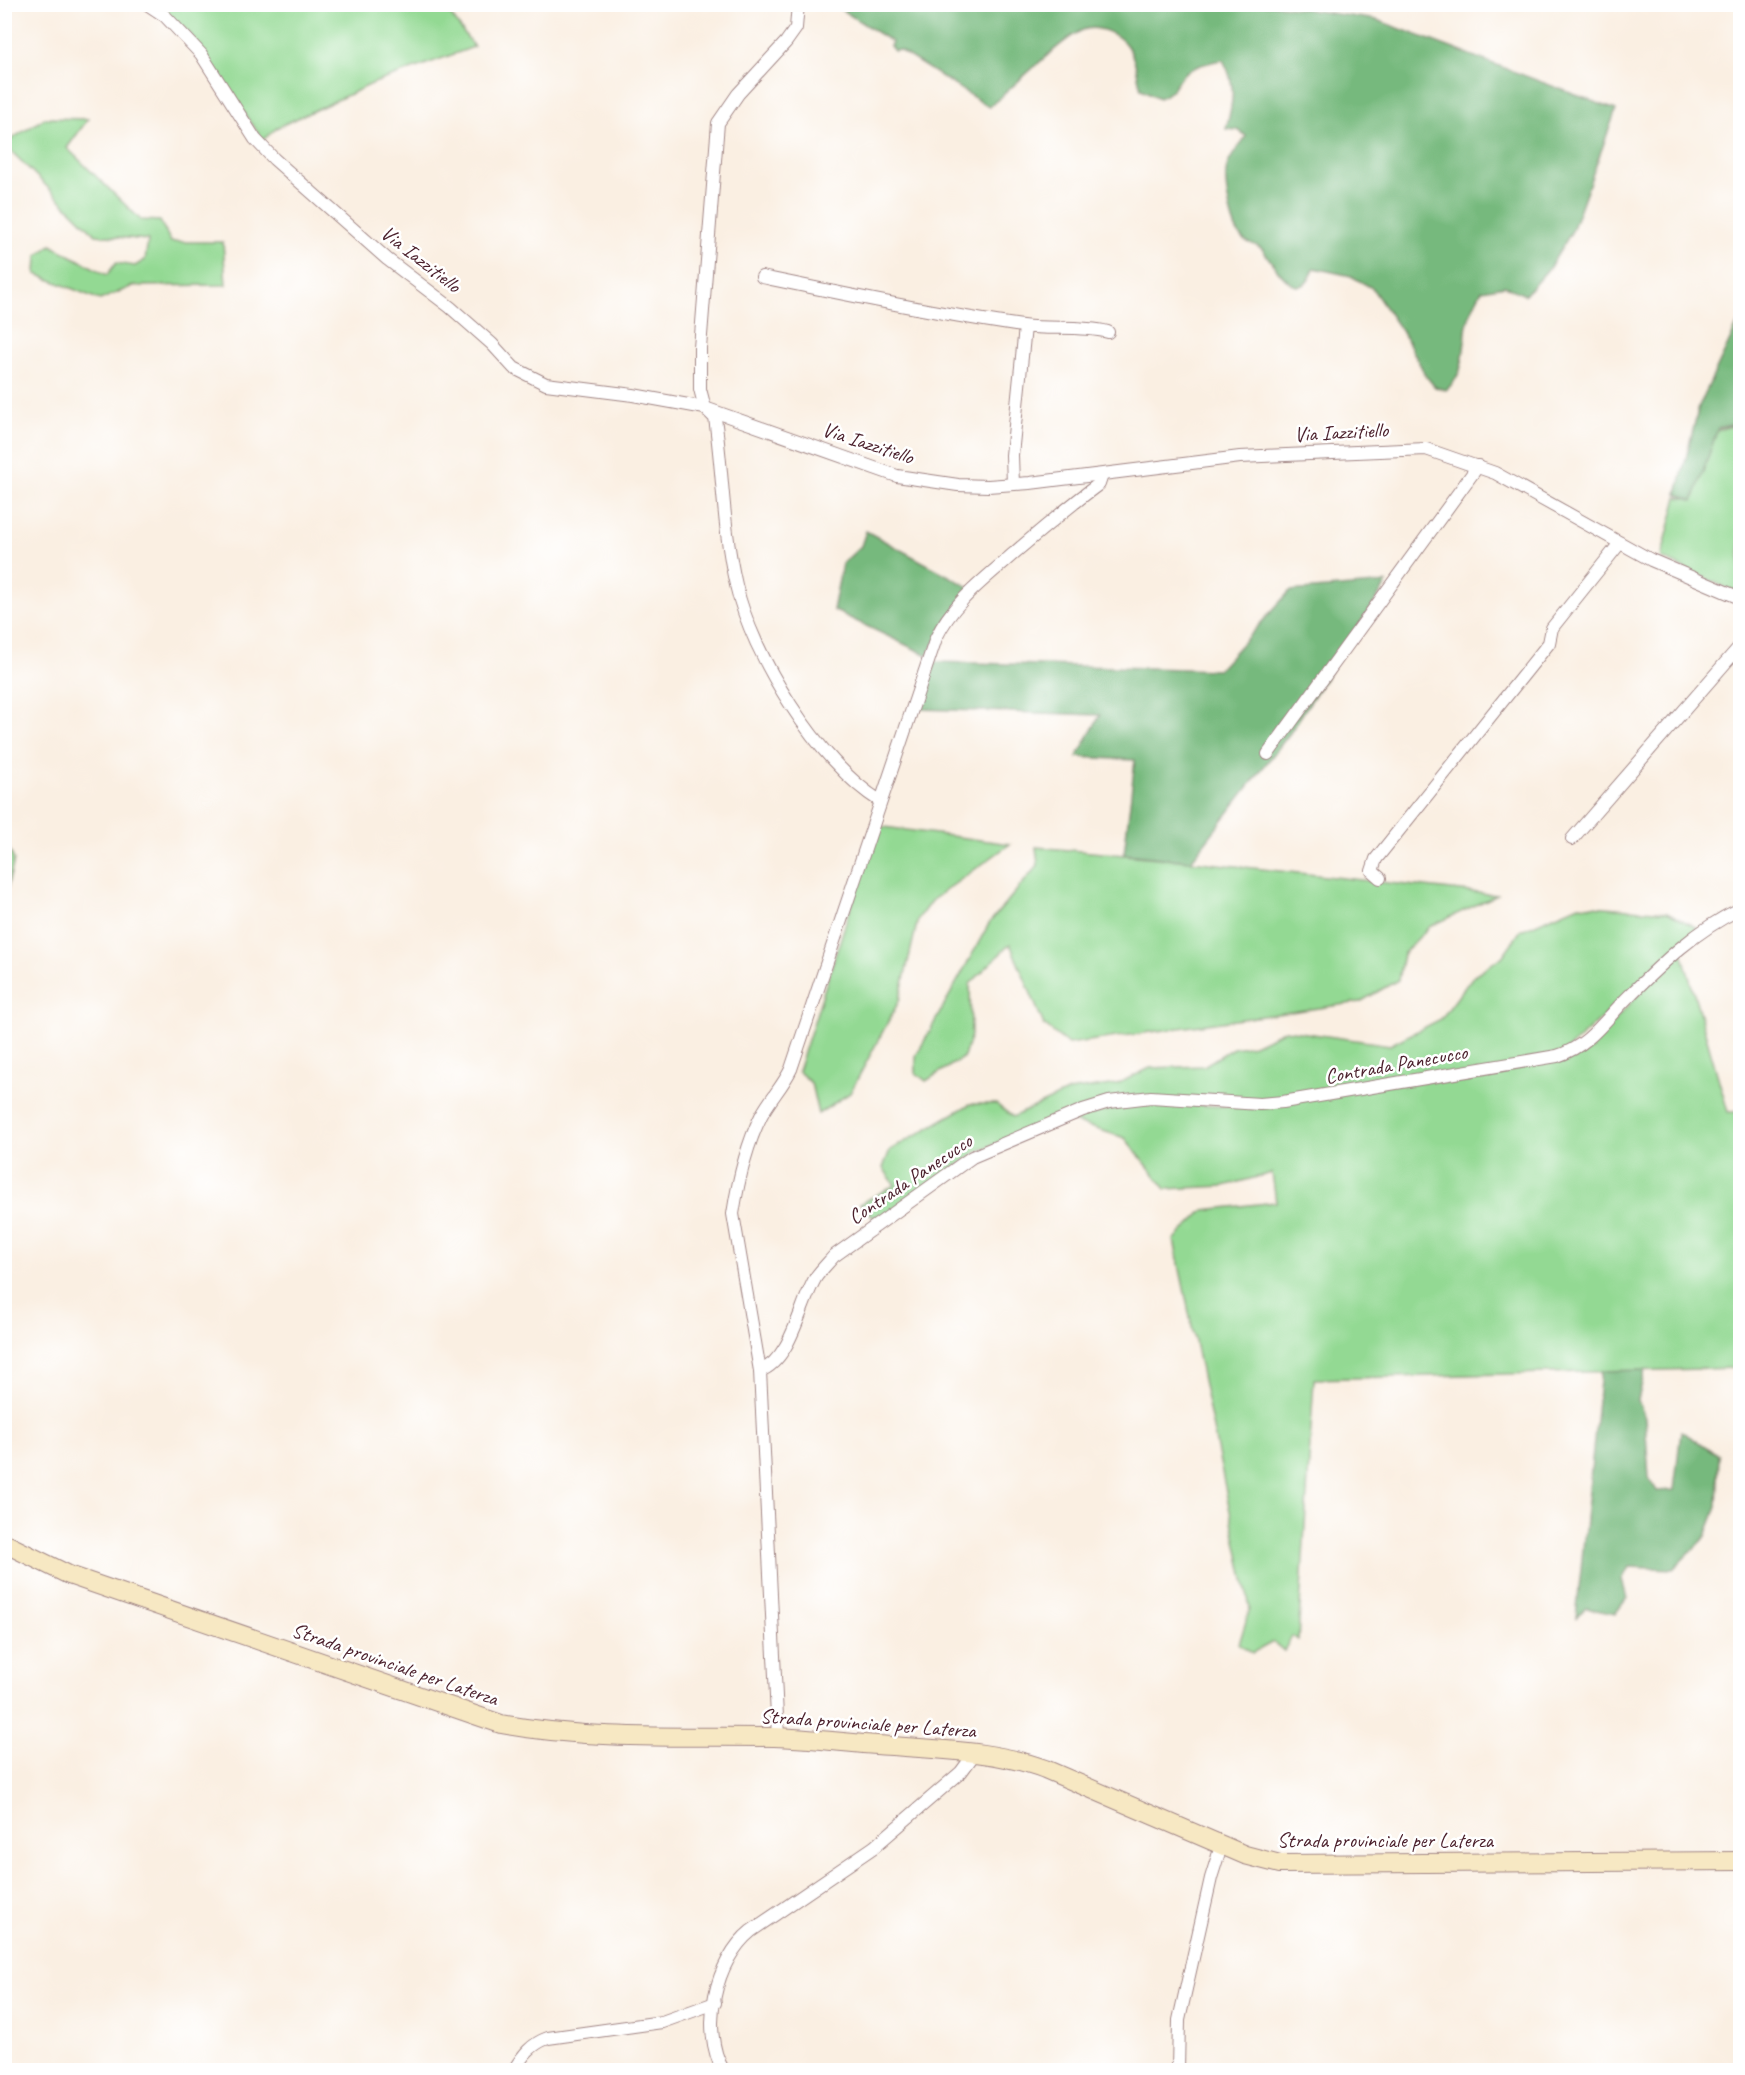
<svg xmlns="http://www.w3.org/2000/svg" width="1745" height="2075" font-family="Caveat,sans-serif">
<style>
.green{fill:#93d993;stroke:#6e7c5f;stroke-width:1.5}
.forest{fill:#76b97d;stroke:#606c54;stroke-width:1.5}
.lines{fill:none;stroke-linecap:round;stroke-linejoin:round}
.street-casing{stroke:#a28786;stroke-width:14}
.secondary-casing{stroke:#a28786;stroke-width:20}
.street{stroke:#fff;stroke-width:12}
.secondary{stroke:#f7e8c3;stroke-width:18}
.labels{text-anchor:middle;stroke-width:5;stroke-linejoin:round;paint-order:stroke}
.street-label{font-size:21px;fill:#4a1f2b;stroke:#fff}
</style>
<rect width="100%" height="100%" fill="#fff"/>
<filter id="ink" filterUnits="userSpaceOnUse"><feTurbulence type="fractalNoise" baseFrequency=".0167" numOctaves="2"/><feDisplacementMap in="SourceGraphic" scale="12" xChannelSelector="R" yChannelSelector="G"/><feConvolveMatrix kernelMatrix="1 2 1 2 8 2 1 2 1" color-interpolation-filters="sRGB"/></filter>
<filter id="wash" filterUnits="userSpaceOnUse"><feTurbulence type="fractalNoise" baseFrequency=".008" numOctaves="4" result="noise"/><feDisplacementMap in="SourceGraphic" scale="24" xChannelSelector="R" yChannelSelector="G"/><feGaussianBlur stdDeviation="1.35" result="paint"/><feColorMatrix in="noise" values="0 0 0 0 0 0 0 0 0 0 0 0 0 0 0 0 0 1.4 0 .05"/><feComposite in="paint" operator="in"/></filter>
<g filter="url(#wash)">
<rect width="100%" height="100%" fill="#faefe2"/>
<!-- green -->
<g class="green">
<polygon points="374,4 412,11 448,11 474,47 374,83 278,127 263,140 190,34 158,5"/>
<polygon points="45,118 88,119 67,148 141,220 160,221 171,242 223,242 226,285 133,286 100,300 36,274 37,256 51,245 107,275 116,263 135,266 145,260 148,240 96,235 8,148 5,143"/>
<polygon points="1740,424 1740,594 1661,558 1677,497 1691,499 1713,431"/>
<polygon points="877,826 1010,844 931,901 918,919 899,1001 850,1093 818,1114 811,1083 798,1071"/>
<polygon points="5,840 14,860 5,898 4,840"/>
<polygon points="1036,847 1191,861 1497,895 1429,927 1403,954 1398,980 1360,1002 1068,1044 1044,1025 1010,944 970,984 971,1035 964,1057 926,1081 916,1073 916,1056 990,922 1038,865"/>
<polygon points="1579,905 1667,912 1697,928 1564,1053 1580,1050 1583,1054 1663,968 1682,952 1728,1112 1740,1112 1740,1368 1314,1379 1298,1640 1292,1636 1284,1651 1273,1642 1253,1653 1239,1644 1250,1608 1174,1240 1204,1210 1276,1202 1272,1173 1224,1186 1166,1189 1125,1138 1068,1120 1138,1103 1273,1108 1282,1100 1106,1100 978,1151 879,1223 860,1204 895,1185 883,1168 890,1150 970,1104 996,1104 1013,1117 1069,1091 1117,1084 1150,1068 1204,1066 1233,1048 1254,1045 1285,1030 1390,1045 1441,1019 1474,975 1502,957 1521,930"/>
</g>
<!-- forest -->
<g class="forest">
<path d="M 374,5 L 467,5 C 435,15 406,10 374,5 Z"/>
<path d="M 1277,5 L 1377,20 L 1616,110 L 1572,231 L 1550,267 L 1525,295 L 1505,286 L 1482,290 C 1476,301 1470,312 1467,325 C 1463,348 1466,374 1446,390 L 1435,387 L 1426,376 L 1406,338 L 1372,288 L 1351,276 L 1314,268 C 1300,312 1274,264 1262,249 C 1257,244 1247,244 1242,238 C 1231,227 1223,182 1227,167 C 1229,157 1241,145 1246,136 L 1238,130 L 1226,129 C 1233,103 1237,85 1223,60 C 1212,61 1196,66 1186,72 C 1175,80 1176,92 1159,98 L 1141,89 C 1137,75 1136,58 1127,46 C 1119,34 1100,26 1086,29 C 1067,33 1008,92 989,107 L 899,50 L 894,51 L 890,46 L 892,42 L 834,5 Z"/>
<polygon points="1740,319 1740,423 1718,428 1693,501 1677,494 1699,406"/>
<polygon points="866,531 971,588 927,655 833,610 842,564 861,546"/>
<polygon points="1387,583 1290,733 1191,861 1124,854 1135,760 1077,757 1100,715 918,709 935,662 1218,670 1290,591"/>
<polygon points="1645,1370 1638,1400 1645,1418 1649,1478 1657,1491 1674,1490 1681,1431 1719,1455 1717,1507 1706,1536 1673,1569 1629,1567 1622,1580 1627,1598 1615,1614 1586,1608 1576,1618 1601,1371"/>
</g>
</g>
<g filter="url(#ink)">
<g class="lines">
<defs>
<g id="street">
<polyline points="147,4 165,16 201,54 255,139 274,159 387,259 450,307 492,344 514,368 546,384 633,395 705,408 897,476 958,485 988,486 1030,483 1240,457 1426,449 1495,473 1651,560 1740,598"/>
<path d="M 798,4 L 796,28 L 786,42 L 738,94 L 718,123 L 700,348 L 700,389 L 705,408 L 715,418 C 723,473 723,530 736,585 C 752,655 818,763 880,801"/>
<path d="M 762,277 C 849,295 935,313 1022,326 C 1051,330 1080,325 1108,332"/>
<polyline points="1013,484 1012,455 1025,327"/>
<polyline points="1268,754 1478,466"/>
<polyline points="1572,839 1740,646"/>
<polyline points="1380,878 1372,871 1376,859 1549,643 1552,628 1620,543"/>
<path d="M 760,1371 L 733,1214 C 738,1182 747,1144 761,1116 C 770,1099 783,1086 791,1069 L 936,638 C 953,602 984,580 1013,554 C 1041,530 1069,506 1099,484 L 1102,475"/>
<path d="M 778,1737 L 760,1371 C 792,1359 800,1303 816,1277 C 821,1270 828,1263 834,1256 L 972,1157 L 1083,1110 L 1109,1102 L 1151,1097 L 1260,1104 L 1283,1102 L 1557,1056 C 1589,1046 1605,1020 1627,998 C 1662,963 1696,930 1740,909"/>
<path d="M 514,2070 C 523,2055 531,2044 548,2038 L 662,2022 L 715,2003"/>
<path d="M 723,2070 C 700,2029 715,1960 751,1931 L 874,1847 L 961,1772 L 975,1753"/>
<polyline points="1178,2070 1179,2020 1211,1878 1221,1846"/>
</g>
<path id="secondary" d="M 4,1543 L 69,1575 L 501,1724 C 591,1740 682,1736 774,1737 C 813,1738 853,1744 892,1746 C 943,1750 997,1751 1045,1769 L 1245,1855 L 1280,1864 L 1740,1861"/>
</defs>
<!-- street casing -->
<use href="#street" class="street-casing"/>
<!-- secondary casing -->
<use href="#secondary" class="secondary-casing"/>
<!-- street -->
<use href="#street" class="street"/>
<!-- secondary -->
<use href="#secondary" class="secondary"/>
</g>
</g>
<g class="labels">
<!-- street labels -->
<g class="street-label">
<text transform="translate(421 259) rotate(38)" y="7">Via Iazzitiello</text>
<text transform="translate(1341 432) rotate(-3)" y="7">Via Iazzitiello</text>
<text transform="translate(868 443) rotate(18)" y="7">Via Iazzitiello</text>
<text transform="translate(1396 1064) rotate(-10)" y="7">Contrada Panecucco</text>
<text transform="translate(910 1179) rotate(-34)" y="7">Contrada Panecucco</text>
<text transform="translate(395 1664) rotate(19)" y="7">Strada provinciale per Laterza</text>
<text transform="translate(868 1723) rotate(4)" y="7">Strada provinciale per Laterza</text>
<text x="1385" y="1847">Strada provinciale per Laterza</text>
</g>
</g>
<!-- margin -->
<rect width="1745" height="2075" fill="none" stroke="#fff" stroke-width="24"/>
</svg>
